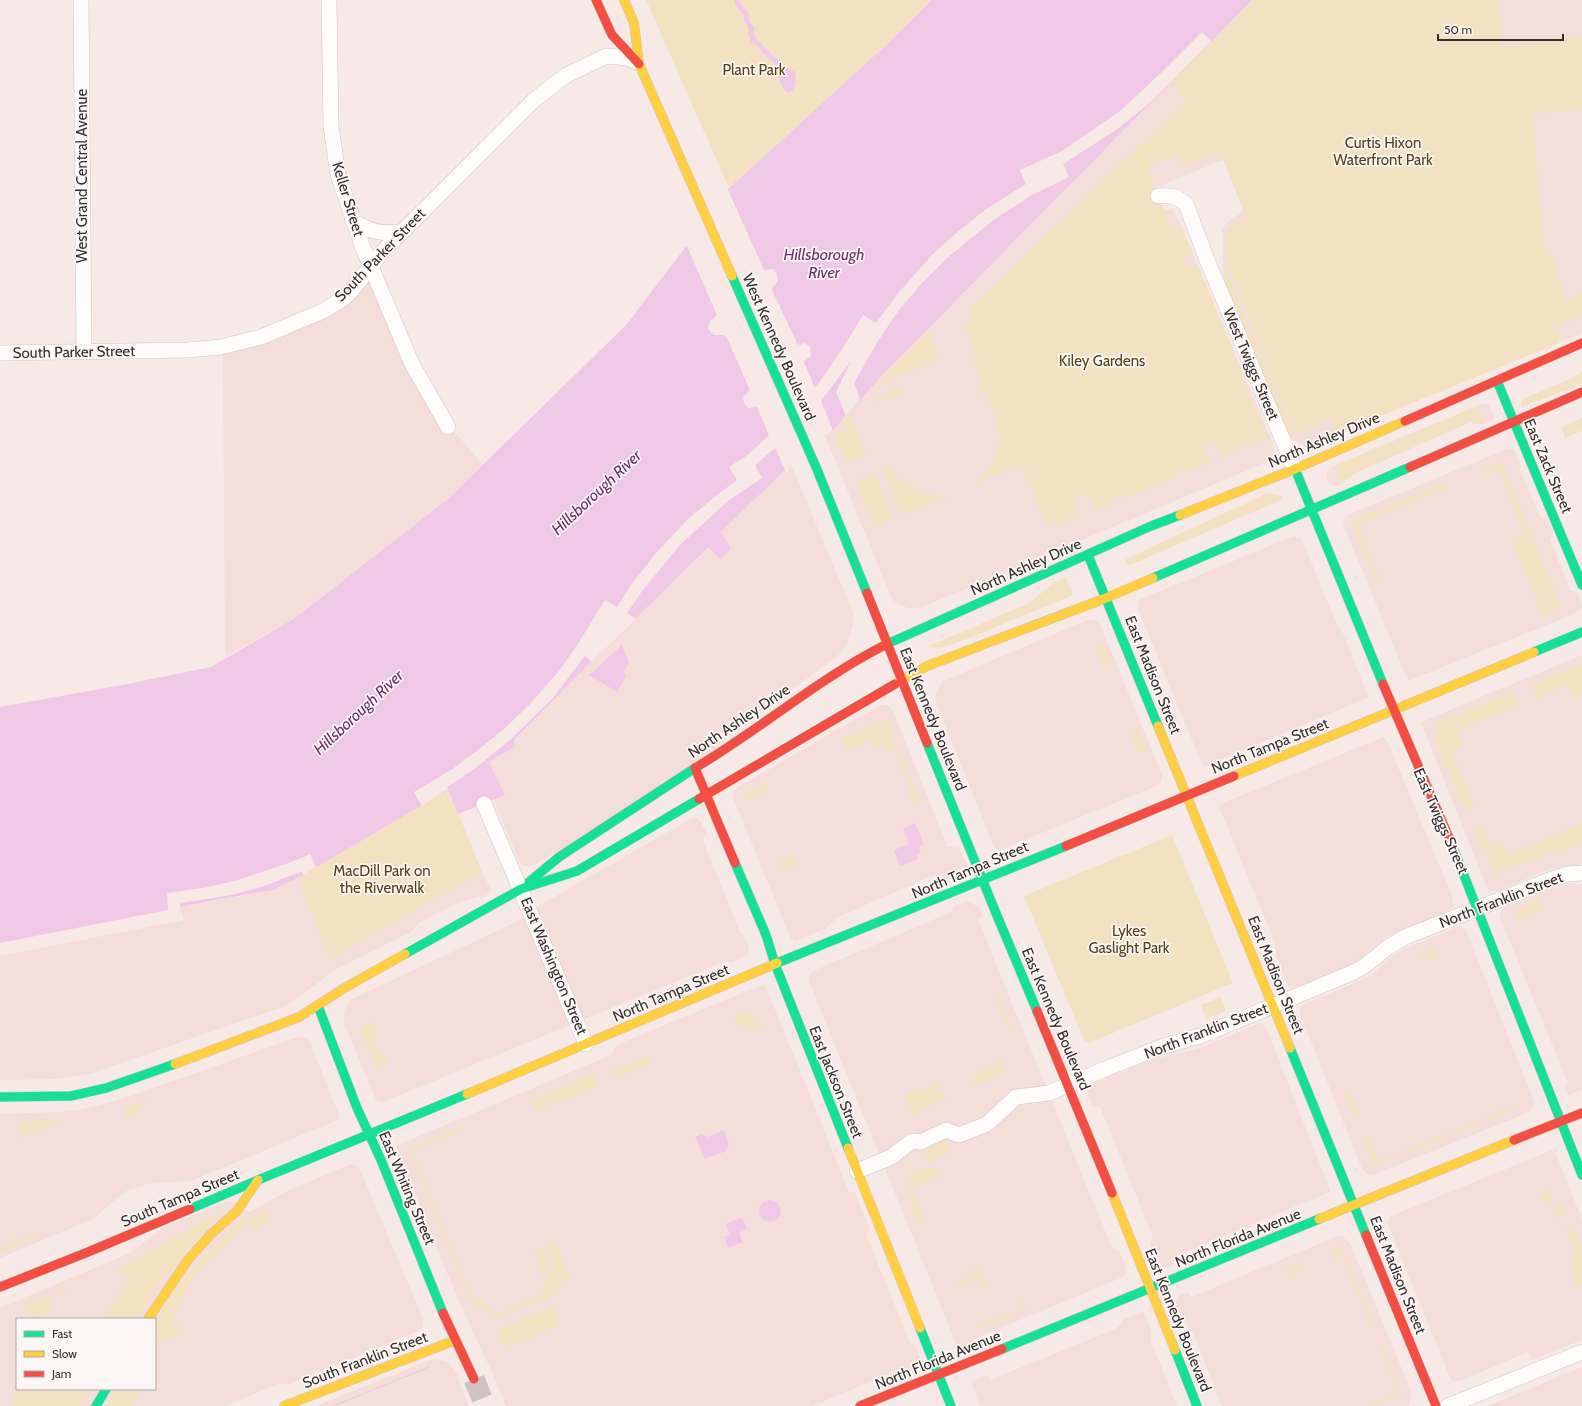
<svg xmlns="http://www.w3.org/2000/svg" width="1582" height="1406" font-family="Cabin,sans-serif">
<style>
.built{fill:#f5ded9;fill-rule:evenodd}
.green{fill:#f2e2c2}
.water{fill:#efc8e8}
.pier{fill:#f6e9e6}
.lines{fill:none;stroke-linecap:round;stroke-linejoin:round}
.stream{stroke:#efc8e8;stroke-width:5}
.secondary-tunnel{stroke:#cfc3c1;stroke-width:21;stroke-dasharray:21 10;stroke-linecap:butt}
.street-casing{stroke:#cfc5c2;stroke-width:16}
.fast-casing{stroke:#cfc5c2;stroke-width:10}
.slow-casing{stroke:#cfc5c2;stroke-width:10}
.jam-casing{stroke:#cfc5c2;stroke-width:10}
.street{stroke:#fefcfb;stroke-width:15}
.fast{stroke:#16e098;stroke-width:9}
.slow{stroke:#ffcf43;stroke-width:9}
.jam{stroke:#f24e42;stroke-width:9}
.tram{stroke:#d8d5d4;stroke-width:1}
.labels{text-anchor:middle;stroke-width:3.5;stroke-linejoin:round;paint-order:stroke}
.park-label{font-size:15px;fill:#524211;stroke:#fcf7f6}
.street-label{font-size:15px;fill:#352d2b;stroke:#fcf7f6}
.water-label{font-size:16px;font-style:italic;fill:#6a2f68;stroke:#fcf7f6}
</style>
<rect width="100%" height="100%" fill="#f6e9e6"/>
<!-- built -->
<g class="built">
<polygon points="1252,0 1582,0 1582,333 1309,445 1300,444 1289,437 1224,283 1222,230 1227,222 1239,214 1243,209 1223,160 1155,188 1164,209 1173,210 1175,213 1182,228 1273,443 1274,449 1272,460 920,608 908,608 898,604 892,599 825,436 928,330"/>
<polygon points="369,278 441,416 483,465 449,498 295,618 225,657 223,356 269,337"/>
<polygon points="1484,403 1488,404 1494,416 1494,419 1484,424 1476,424 1471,422 1355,473 1339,486 1329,484 1326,474 1328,470 1331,467"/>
<polygon points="1507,449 1514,449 1521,466 1520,470 1541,518 1547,519 1553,534 1550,540 1570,590 1577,592 1582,604 1582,608 1574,614 1408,681 1343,524 1345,516"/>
<polygon points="792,467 853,612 853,625 847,645 841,653 677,776 611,821 531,866 523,865 519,861 494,800 504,795 489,762 516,746 514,740 591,662 710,547 720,559 721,532 785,470 786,473"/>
<polygon points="1294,536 1301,539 1303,542 1337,625 1344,635 1368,696 1367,698 1203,767 1138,609 1139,601 1141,599"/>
<polygon points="1088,620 1094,620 1098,622 1101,626 1162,775 1162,780 1159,785 1000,850 997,849 994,847 935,700 936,693 943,681"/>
<polygon points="1582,655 1582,864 1550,869 1498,891 1492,891 1489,890 1485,883 1421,722"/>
<polygon points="880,705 887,705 890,707 893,711 947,846 959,848 969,869 946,879 943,879 936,874 838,917 826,928 795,941 791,939 733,798 732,792 740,786"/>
<polygon points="1384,737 1388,743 1452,896 1453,901 1453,907 1448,911 1388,936 1352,965 1299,987 1292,988 1288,987 1277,957 1275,943 1219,807 1220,804 1223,803"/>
<polygon points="448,789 482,872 490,888 491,891 487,895 459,902 419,923 411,932 337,969 286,1006 92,1073 57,1079 0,1080 0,956 184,920 180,908 273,890 298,878"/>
<polygon points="692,818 697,818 700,821 706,831 703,841 740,932 744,935 749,948 748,954 733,962 723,962 383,1102 378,1101 375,1098 344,1023 344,1014 346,1005 352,999 518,921 544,903"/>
<polygon points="1582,884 1582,1090 1568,1095 1564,1087 1568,1083 1499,915 1502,909 1546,891 1565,885"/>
<polygon points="967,901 980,908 983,917 978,919 1018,1018 1112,1248 1120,1253 1126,1267 1126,1272 1123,1277 974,1339 973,1345 962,1350 959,1349 957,1346 808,979 810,974 813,971 951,912 954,906"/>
<polygon points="1457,927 1461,927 1466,930 1534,1101 1534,1104 1532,1109 1527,1113 1373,1175 1369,1175 1362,1169 1300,1014 1300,1008 1304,1004 1357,982 1374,973 1391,957 1406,948"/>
<polygon points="762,985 766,987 849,1192 855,1192 870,1230 866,1234 910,1343 915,1345 922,1364 909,1371 903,1368 813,1406 506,1406 492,1372 459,1302 396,1146 611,1055 616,1046 621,1043"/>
<polygon points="1260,1023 1266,1027 1330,1190 1330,1192 1174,1257 1177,1264 1162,1269 1159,1268 1150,1244 1153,1237 1100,1107 1093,1107 1087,1092 1087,1088 1091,1084 1157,1058 1198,1049"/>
<polygon points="301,1036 309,1040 339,1115 338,1120 191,1181 151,1183 126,1191 93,1219 0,1258 0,1114 59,1112 83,1109 122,1099"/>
<polygon points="1552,1150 1555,1152 1582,1219 1582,1340 1532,1360 1528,1352 1460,1381 1453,1381 1451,1380 1388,1224 1388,1220 1391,1216"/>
<path d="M 351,1164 L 356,1165 L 359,1167 L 423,1319 L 422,1326 L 418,1331 L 287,1385 L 281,1383 L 225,1406 L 0,1406 L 0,1308 L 130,1253 L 164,1227 L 229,1201 L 250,1212 L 287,1191 ZM 17,1319 L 155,1319 L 155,1389 L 17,1389 Z"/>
<polygon points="1338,1236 1342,1236 1350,1243 1411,1391 1411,1399 1409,1406 1222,1406 1193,1333 1186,1322 1180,1319 1175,1306 1178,1296 1189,1293 1191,1297"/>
<polygon points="1143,1311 1151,1329 1151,1341 1177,1406 980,1406 972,1384 973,1381 985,1376 988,1376 990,1380 1115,1329 1120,1325 1124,1319"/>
<polygon points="434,1359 447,1362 454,1369 469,1406 316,1406 427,1361"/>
<polygon points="1582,1367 1582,1406 1488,1406"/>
</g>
<!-- green -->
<g class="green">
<polygon points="646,0 932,0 885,46 729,188"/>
<path d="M 1252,0 L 1498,0 L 1502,46 L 1582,38 L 1582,109 L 1543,113 L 1538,114 L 1538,113 L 1532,114 L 1544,247 L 1551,258 L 1553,258 L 1561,284 L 1563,300 L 1582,292 L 1582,316 L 1557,327 L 1559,343 L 1336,434 L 1330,420 L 1297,434 L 1228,266 L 1225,232 L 1232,223 L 1247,218 L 1220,152 L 1183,167 L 1178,154 L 1146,168 L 1173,232 L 1182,228 L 1193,254 L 1184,258 L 1188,268 L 1197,264 L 1243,375 L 1241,376 L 1268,439 L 1250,447 L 1247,442 L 1239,445 L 1241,450 L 1222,458 L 1215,440 L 1203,446 L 1210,463 L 1185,473 L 1184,469 L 1175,473 L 1176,477 L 1121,499 L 1120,496 L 1111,499 L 1112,503 L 1094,511 L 1087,493 L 1074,499 L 1081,516 L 1056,526 L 1054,521 L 1046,524 L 1021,465 L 972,486 C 1007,459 1009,420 978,389 L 979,385 L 982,384 L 973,360 L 977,358 L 963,326 L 972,320 L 968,310 L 1186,101 L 1171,82 Z"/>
<polygon points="1223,263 1295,434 1289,437 1224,283"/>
<polygon points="928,330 940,359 873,386"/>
<polygon points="1582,371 1582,384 1522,407 1521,401 1523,399 1573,378"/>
<polygon points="908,385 892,400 890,396 876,402 874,398"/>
<polygon points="1477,406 1484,424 1476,424 1471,422 1355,473 1343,483 1340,481 1336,466"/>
<polygon points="849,412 866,454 847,462 835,436 847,430 842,419"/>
<polygon points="1582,418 1582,431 1565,438 1561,427"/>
<polygon points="1502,462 1562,609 1543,617 1512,541 1525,535 1498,469 1486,473 1484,469"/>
<path d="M 888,466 C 904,488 924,497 951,495 L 901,515 L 882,469 Z"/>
<polygon points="874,473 893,519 874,526 855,481"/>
<polygon points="1445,483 1447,488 1358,525 1380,580 1376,582 1351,521"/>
<polygon points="1268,493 1283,496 1283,499 1130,565 1125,563 1125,560 1128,558"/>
<path d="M 1066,577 L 1073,595 L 959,642 C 950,645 938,650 929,646 L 1029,603 L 1055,582 Z"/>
<polygon points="1103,643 1111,663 1103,666 1095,646"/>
<polygon points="1582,664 1582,694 1575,696 1570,684 1536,698 1532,687 1538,681"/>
<polygon points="1515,693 1520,705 1458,730 1464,745 1452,750 1475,809 1467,812 1462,805 1434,737 1439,734 1435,723 1507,694"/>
<polygon points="887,719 898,748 887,752 884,744 875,748 871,740 847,750 843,737"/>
<polygon points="1138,728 1147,750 1139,754 1129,732"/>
<polygon points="902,757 920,803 913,805 910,797 913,796 898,758"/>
<polygon points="765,783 769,791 746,801 744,795"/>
<polygon points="448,789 482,872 330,959 298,878"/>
<polygon points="1582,823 1582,844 1563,851 1550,853 1495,875 1488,855 1481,851 1478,846 1474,828 1482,825 1490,847 1503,842 1509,854"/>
<polygon points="1172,835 1233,983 1089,1043 1084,1040 1024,896"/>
<polygon points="794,854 798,864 780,871 776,861"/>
<polygon points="1538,900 1542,911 1518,921 1514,911"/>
<polygon points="1436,947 1440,957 1428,961 1425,955 1417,958 1416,955"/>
<path d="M 995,995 L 998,995 C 1001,1003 1013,1025 1010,1032 L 1007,1030 L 1008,1027 Z"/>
<polygon points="1221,997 1226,1011 1206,1019 1201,1005"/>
<path d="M 741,1014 C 752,1014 761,1019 762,1031 L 751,1031 L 748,1025 L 742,1028 L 740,1024 L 734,1022 L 733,1019 Z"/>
<path d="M 374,1022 L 377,1030 C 369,1040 373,1052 386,1055 L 389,1063 L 376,1068 L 359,1028 Z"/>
<polygon points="649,1055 652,1063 615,1078 613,1072 614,1070"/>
<polygon points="1001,1061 1004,1068 999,1076 972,1087 980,1066 985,1068"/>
<polygon points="592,1074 596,1077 600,1085 535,1112 530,1100"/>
<polygon points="937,1079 946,1099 913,1114 904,1095 915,1090 921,1091 929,1088 932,1081"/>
<polygon points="1349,1089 1359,1114 1354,1117 1343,1092"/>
<polygon points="150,1101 127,1121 126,1106 133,1103"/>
<polygon points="1523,1102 1524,1104 1374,1167 1363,1139 1368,1136 1379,1162"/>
<polygon points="53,1119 63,1122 21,1139 17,1127 18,1123 25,1120"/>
<polygon points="462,1127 464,1130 413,1151 472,1297 498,1314 542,1294 545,1280 553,1263 547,1246 556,1242 570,1277 557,1293 498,1318 483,1309 469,1298 409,1149"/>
<polygon points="945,1140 950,1152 928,1162 923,1150"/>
<polygon points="921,1168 937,1168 941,1176 912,1188 926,1223 916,1218 912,1212 910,1177"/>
<polygon points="1545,1190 1548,1191 1554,1207 1563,1203 1568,1214 1557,1219 1550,1202 1544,1204 1539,1192"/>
<polygon points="265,1208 268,1214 268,1223 253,1233 250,1220 195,1276 180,1300 172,1324 182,1326 185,1332 155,1343 155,1322 174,1289 243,1216 250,1219"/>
<polygon points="225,1209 160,1281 136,1319 103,1319 129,1278 114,1271"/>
<polygon points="1573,1226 1582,1247 1582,1284 1570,1289 1576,1276 1571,1264 1574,1257 1577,1256 1566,1229"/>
<polygon points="35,1233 40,1235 0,1252 0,1248"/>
<polygon points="1341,1245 1371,1319 1375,1329 1373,1330 1342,1255 1333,1259 1329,1250"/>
<polygon points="541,1247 548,1264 543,1276 533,1251"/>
<polygon points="1300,1262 1303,1269 1293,1273 1295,1279 1291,1281 1286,1268"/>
<polygon points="980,1268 988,1288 983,1290 978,1278 957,1287 955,1283 975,1275 973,1270"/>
<polygon points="68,1289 68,1291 52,1298 51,1312 38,1319 29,1319 24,1306"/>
<polygon points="1021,1295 1027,1308 974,1330 973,1328 1023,1307 1019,1296"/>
<polygon points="553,1307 560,1325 505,1348 498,1330"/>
<polygon points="1383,1348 1402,1394 1374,1406 1366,1406 1399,1392 1381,1349"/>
<polygon points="17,1389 91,1389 79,1406 14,1406 14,1390"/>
<polygon points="116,1389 140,1389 133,1406 106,1406"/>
</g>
<!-- water -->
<g class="water">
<polygon points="932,0 1252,0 880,378 833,430 785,470 721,532 731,548 720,560 709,547 591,662 514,740 516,746 489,762 505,795 458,814 448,790 303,875 273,890 216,900 168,910 0,943 0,707 122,685 211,667 295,618 449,498 627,324 725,195 729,188 885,46"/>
<path d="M 776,61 L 795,72 C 796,82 797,88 789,93 C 779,88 778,74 774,64 Z"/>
<polygon points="622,645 629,662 624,671 626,677 617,692 589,675"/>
<polygon points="915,823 924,844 919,846 921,852 916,854 918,859 900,866 894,850 909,844 903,828"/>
<polygon points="724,1130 729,1144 726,1151 705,1159 695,1137 701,1134 708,1137"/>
<circle cx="770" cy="1211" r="11"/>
<polygon points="742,1217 747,1229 739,1233 743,1242 728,1248 724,1237 730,1235 726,1224"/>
</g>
<!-- pier -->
<g class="pier">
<polygon points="1202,32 1211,41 1171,82 1146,106 1116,130 1063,164 1069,177 1032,195 996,218 947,258 922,283 899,310 878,341 854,383 860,399 846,416 836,392 851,361 821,401 833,430 825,436 826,438 786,472 775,448 755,465 762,478 729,500 680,545 642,591 627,613 636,619 591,662 585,656 552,699 509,741 473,770 447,787 448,789 422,806 414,792 454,768 478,750 504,729 530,704 558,672 576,647 605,600 617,607 633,582 657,552 688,519 717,495 737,480 729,467 748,455 769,435 757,407 748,408 744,403 743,397 750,390 727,338 724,335 714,335 708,329 710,321 717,315 686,244 728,190 764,270 773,269 777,274 778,281 772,288 772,290 797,343 799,345 805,343 810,347 811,355 804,362 815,388 839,354 863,315 876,323 899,292 933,254 955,234 985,210 1026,184 1020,170 1062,151 1120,111 1162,72"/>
<polygon points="310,854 316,867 303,875 302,872 295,874 264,886 231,895 180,903 180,908 168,910 167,893 209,887 238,880 289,863"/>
</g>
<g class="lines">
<!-- stream -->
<path class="stream" d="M 737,0 L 738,5 L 747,15 L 746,19 L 752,29 L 750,34 L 753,36 L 752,41 L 754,40 C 762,47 768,56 776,61"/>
<!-- secondary-tunnel -->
<polyline class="secondary-tunnel" points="474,1379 485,1406"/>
<defs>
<g id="street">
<polyline points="81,0 84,352"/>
<polyline points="329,0 331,126 338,175 363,248 412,364 448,427"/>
<path d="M 1158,196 C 1171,195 1177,196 1186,204 L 1207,260 L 1295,469"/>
<path d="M 352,220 C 370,232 380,234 402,232"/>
<polyline points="0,353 188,350 221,347 261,337 323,311 344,298 352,290 382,252 533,101 565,76 606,56 628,58 636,62"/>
<polyline points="484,804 586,1044"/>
<polyline points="857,1171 891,1157 912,1141 921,1142 946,1130 959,1135 987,1124 1016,1097 1049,1093 1105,1069 1161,1047 1203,1035 1354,972 1366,965 1387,948 1405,937 1552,879 1568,874 1582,873"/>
<polyline points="1448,1406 1582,1352"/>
</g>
<g id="fast">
<polyline points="732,276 816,467 867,593"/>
<polyline points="1497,381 1582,585"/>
<polyline points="1295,469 1383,684"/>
<polyline points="1088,555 1158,726"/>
<polyline points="1153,578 1410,467"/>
<polyline points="887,644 1151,526 1180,515"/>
<polyline points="1534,652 1582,632"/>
<polyline points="927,743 993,906 1037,1011"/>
<polyline points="1450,840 1582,1175"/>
<polyline points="735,863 766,935 775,964 848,1148"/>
<polyline points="529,882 559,857 695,768"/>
<polyline points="405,954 521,889 577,871 699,799"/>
<polyline points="777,963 1066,846"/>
<polyline points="318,1006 357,1108 381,1160 443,1313"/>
<polyline points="1290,1048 1366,1235"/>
<polyline points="0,1097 71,1096 106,1088 175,1064"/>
<polyline points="258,1180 467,1094"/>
<polyline points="190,1209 258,1180"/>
<polyline points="920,1328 951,1406"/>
<polyline points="1002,1349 1319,1219"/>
<polyline points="1175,1350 1197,1406"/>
<polyline points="96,1406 106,1389"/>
</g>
<g id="slow">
<polyline points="624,0 634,23 639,64 732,276"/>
<polyline points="1180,515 1295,469 1405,421"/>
<polyline points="895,684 927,666 1106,598 1153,578"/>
<polyline points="1158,726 1290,1048"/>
<polyline points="1234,776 1534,652"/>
<polyline points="175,1064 299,1017 346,987 405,954"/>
<polyline points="467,1094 777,963"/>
<polyline points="848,1148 920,1328"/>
<polyline points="1112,1193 1175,1350"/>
<polyline points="1319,1219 1514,1140"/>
<polyline points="148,1319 187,1261 211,1234 237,1211 258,1180"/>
<polyline points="284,1406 456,1340"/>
</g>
<g id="jam">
<polyline points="596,0 612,35 639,64"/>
<polyline points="1405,421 1582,343"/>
<polyline points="1410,467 1582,392"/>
<polyline points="867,593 927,743"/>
<polyline points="1383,684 1450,840"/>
<polyline points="699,799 895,684"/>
<polyline points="1066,846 1234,776"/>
<path d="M 735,863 L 695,768 C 761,729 819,678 887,644"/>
<polyline points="1037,1011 1112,1193"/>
<polyline points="1514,1140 1582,1113"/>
<polyline points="1366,1235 1436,1406"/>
<polyline points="0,1287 88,1252 190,1209"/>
<polyline points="443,1313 474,1379"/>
<polyline points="860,1406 1002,1349"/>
</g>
</defs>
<!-- street casing -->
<use href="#street" class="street-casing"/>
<!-- fast casing -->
<use href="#fast" class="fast-casing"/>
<!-- slow casing -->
<use href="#slow" class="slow-casing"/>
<!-- jam casing -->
<use href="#jam" class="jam-casing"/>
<!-- street -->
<use href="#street" class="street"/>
<!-- fast -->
<use href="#fast" class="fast"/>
<!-- slow -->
<use href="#slow" class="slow"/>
<!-- jam -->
<use href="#jam" class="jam"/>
<!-- tram -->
<polyline class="tram" points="333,1406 429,1367"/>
</g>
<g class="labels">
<!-- park labels -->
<g class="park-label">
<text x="754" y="75">Plant Park</text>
<text x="1383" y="148">Curtis Hixon<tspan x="1383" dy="17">Waterfront Park</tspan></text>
<text x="1102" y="366">Kiley Gardens</text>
<text x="382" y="876">MacDill Park on<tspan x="382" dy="17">the Riverwalk</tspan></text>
<text x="1129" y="936">Lykes<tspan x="1129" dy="17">Gaslight Park</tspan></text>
</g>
<!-- street labels -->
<g class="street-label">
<text transform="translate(82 176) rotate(-90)" y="5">West Grand Central Avenue</text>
<text transform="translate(348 199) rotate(73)" y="5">Keller Street</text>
<text transform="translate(380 255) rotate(-46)" y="5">South Parker Street</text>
<text transform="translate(779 347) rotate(66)" y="5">West Kennedy Boulevard</text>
<text transform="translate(74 352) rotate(-1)" y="5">South Parker Street</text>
<text transform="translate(1251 364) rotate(67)" y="5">West Twiggs Street</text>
<text transform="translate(1324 440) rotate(-23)" y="5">North Ashley Drive</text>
<text transform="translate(1548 466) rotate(67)" y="5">East Zack Street</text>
<text transform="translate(1026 567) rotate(-24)" y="5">North Ashley Drive</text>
<text transform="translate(1153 675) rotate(68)" y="5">East Madison Street</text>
<text transform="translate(933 719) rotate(68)" y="5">East Kennedy Boulevard</text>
<text transform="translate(739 721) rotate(-34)" y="5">North Ashley Drive</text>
<text transform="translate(1270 746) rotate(-22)" y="5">North Tampa Street</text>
<text transform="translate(1441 821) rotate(66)" y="5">East Twiggs Street</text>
<text transform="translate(970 870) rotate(-23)" y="5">North Tampa Street</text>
<text transform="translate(1501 900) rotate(-21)" y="5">North Franklin Street</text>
<text transform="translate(554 966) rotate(67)" y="5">East Washington Street</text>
<text transform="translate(1276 975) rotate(68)" y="5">East Madison Street</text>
<text transform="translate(671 993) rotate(-23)" y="5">North Tampa Street</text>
<text transform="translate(1056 1019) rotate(67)" y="5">East Kennedy Boulevard</text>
<text transform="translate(1206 1031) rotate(-21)" y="5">North Franklin Street</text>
<text transform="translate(836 1082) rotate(68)" y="5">East Jackson Street</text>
<text transform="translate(407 1188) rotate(67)" y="5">East Whiting Street</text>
<text transform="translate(180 1198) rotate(-23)" y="5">South Tampa Street</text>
<text transform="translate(1238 1238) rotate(-22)" y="5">North Florida Avenue</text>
<text transform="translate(1398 1275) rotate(68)" y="5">East Madison Street</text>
<text transform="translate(1178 1320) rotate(68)" y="5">East Kennedy Boulevard</text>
<text transform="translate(365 1360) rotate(-21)" y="5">South Franklin Street</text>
<text transform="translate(938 1360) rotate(-22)" y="5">North Florida Avenue</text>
</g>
<!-- water labels -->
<g class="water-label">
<text x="824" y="260">Hillsborough<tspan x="824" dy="18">River</tspan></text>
<text transform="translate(596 492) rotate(-43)" y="6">Hillsborough River</text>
<text transform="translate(358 712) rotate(-43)" y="6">Hillsborough River</text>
</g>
</g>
<!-- legend -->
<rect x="16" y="1318" width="140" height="72" fill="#fcf7f6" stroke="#aca6a5"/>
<rect x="24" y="1331" width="20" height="6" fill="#16e098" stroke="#aca6a5"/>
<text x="52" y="1338" font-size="12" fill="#352d2b">Fast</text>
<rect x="24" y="1351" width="20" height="6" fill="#ffcf43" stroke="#aca6a5"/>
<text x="52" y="1358" font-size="12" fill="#352d2b">Slow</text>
<rect x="24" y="1371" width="20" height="6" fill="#f24e42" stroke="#aca6a5"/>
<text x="52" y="1378" font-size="12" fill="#352d2b">Jam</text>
<!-- scale -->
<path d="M1438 34v6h125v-6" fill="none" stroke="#352d2b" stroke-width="2"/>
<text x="1444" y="34" font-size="12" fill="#352d2b" stroke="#fcf7f6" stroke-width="3" paint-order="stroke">50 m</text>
</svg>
